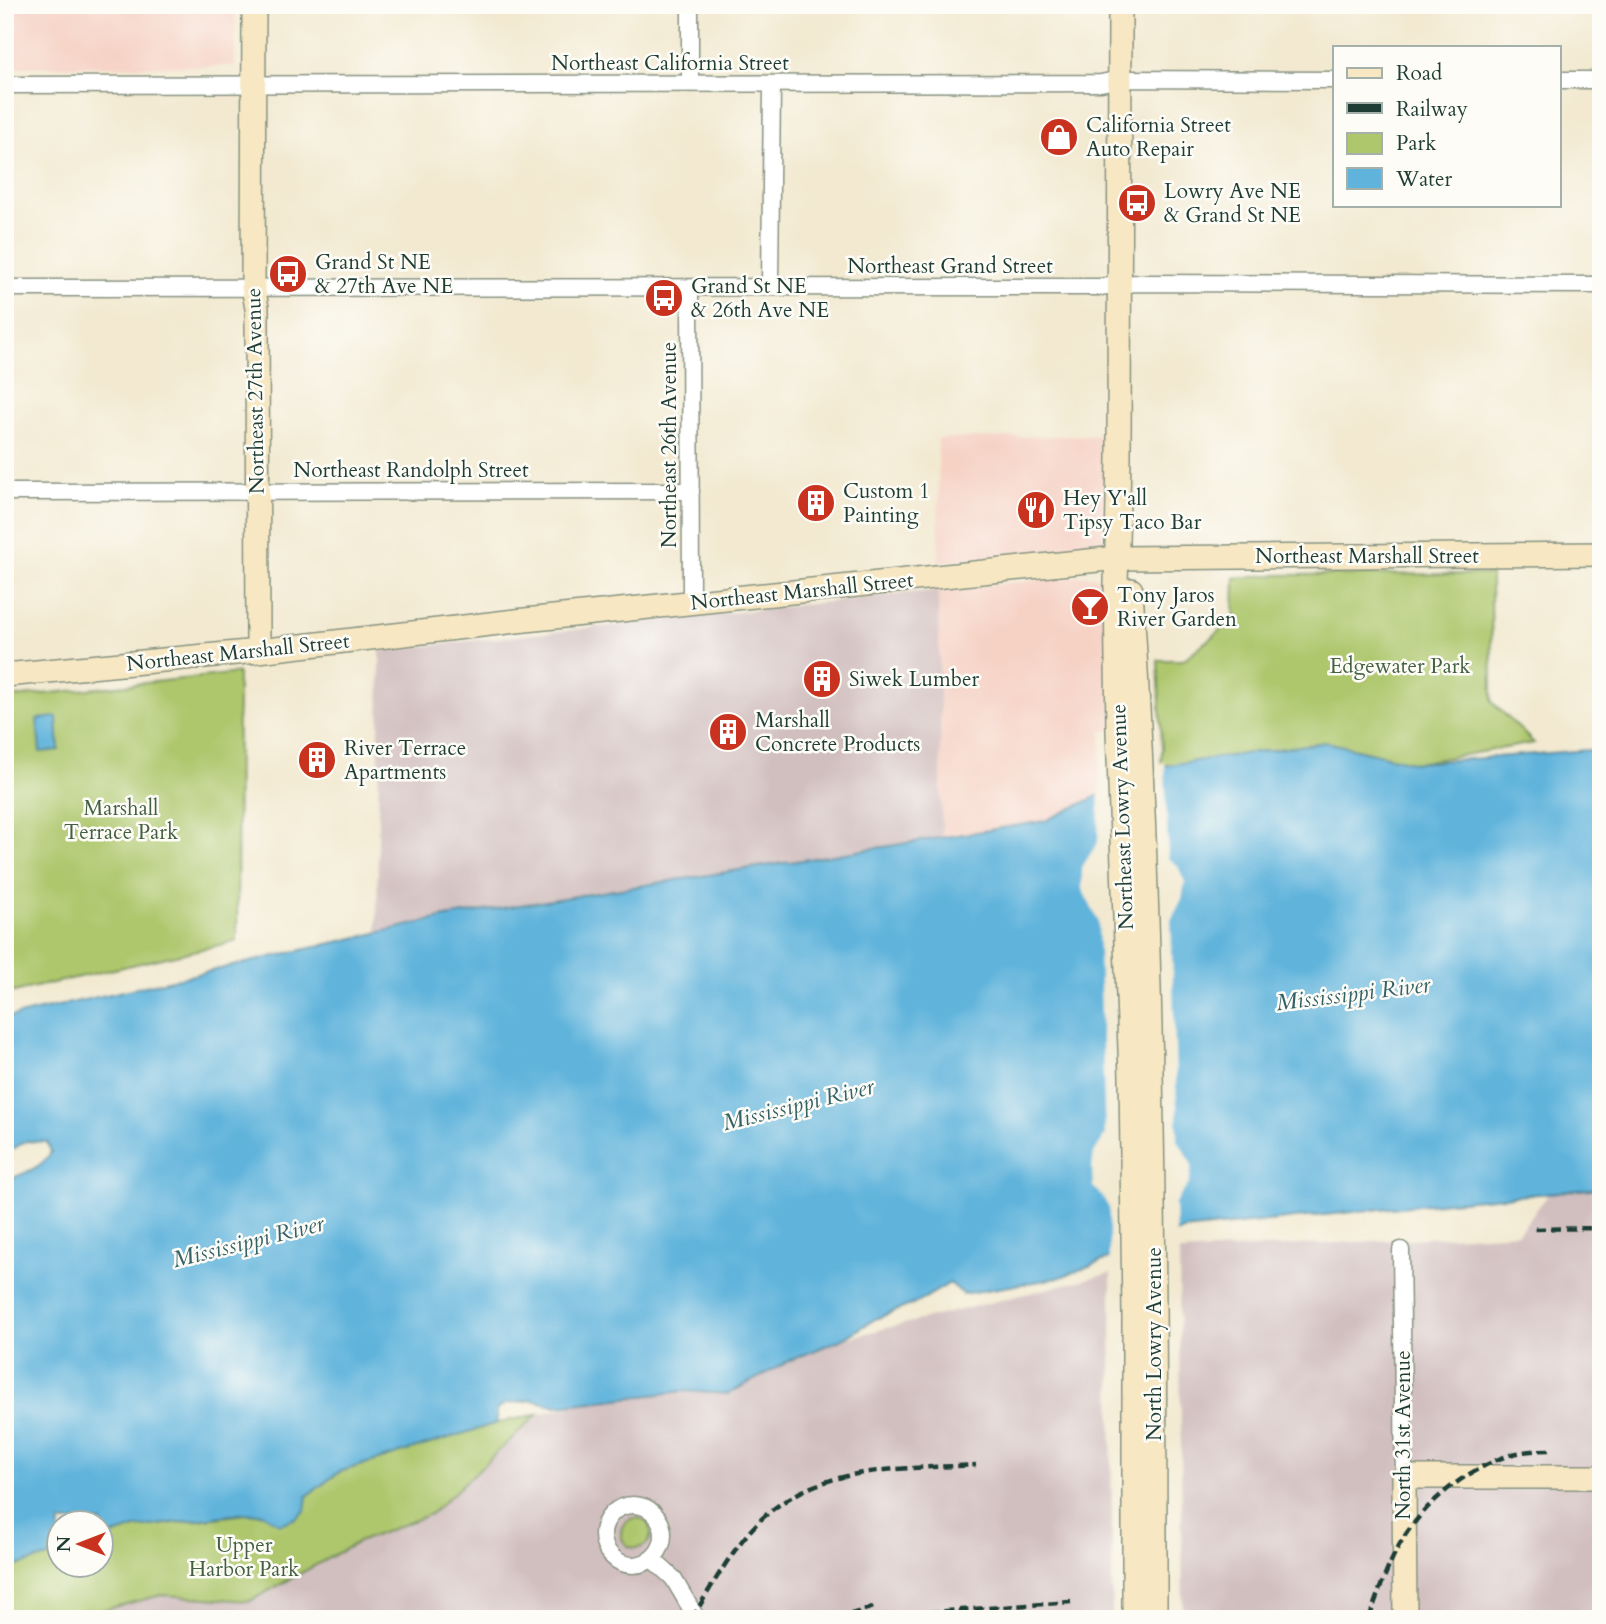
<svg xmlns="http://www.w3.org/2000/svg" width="1606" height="1624" font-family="Cardo,serif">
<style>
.built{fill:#f6d2c5}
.industrial{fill:#d1bfbf}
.green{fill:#aec76d;stroke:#668250;stroke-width:2}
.water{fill:#60b4dc;stroke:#407888;stroke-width:2}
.pier{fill:#f2e9d0}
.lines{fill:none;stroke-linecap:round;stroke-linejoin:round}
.street-casing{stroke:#889382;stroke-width:19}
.secondary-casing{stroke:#889382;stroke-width:26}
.street{stroke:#fff;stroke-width:16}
.secondary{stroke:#f7e8c3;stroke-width:23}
.rail{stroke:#1f3d34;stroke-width:4.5;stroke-dasharray:10 5;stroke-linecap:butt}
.labels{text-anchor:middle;stroke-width:5;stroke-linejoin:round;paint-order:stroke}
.street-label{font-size:21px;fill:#1f3d34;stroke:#fdfcf7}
.poi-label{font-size:21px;fill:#1f3d34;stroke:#fdfcf7;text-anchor:start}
.park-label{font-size:21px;fill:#436042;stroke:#fdfcf7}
.water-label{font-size:23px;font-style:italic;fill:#326166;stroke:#fdfcf7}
</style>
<rect width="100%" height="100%" fill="#fdfcf7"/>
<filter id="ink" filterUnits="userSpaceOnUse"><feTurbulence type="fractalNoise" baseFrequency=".0143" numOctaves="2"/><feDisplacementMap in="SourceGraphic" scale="14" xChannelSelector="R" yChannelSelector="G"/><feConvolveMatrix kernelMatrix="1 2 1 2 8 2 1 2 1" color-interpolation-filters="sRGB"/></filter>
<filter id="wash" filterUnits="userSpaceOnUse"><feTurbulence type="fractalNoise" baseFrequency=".00686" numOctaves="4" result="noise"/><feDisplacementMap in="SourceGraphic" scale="28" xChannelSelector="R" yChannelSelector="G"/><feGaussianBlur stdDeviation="1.57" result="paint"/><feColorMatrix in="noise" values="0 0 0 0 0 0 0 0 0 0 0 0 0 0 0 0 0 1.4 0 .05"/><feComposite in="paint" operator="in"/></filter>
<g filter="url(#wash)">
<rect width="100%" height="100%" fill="#f2e9d0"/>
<!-- built -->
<g class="built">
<polygon points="5,5 235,5 235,66 5,67"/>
<polygon points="1104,435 1103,545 939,562 938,439"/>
<polygon points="1081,576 1093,576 1100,579 1105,586 1112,730 1101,732 1099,796 1045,821 942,838 938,590"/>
</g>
<!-- industrial -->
<g class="industrial">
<polygon points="938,590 942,838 446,917 377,932 380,651"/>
<polygon points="1601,1189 1601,1619 1183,1619 1179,1252 1518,1233 1552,1190"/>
<polygon points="1111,1273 1112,1619 58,1619 162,1595 250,1601 358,1542 431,1514 538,1414"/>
</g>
<!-- green -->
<g class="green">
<polygon points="1491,574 1492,702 1534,743 1416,763 1326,742 1161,766 1162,748 1158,660 1183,660 1234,619 1235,578 1270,575"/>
<polygon points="238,673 237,941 5,994 5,698"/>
<polygon points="538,1414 431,1514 358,1542 250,1601 162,1595 65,1619 5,1619 5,1569 59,1554 60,1564 102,1564 102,1539 135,1528 262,1512 307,1496 339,1472 497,1423"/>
<circle cx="636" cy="1533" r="15"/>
</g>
<!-- water -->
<g class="water">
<polygon points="57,717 59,750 40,752 37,719"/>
<path d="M 1326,742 L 1416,763 L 1601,749 L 1601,1188 L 1428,1204 L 1183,1230 L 1058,1278 L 963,1294 L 950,1283 L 918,1302 L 875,1319 L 845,1338 L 791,1360 L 728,1394 L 685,1391 L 557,1406 L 532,1400 L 506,1404 L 497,1409 L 497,1423 L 339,1472 L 307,1496 L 305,1511 L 296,1518 L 280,1524 L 262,1513 L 239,1514 L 135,1528 L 102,1539 L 102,1522 L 60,1522 L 59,1554 L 5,1569 L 5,1181 C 22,1174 43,1168 51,1152 L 47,1142 L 26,1141 L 5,1154 L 5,1018 L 446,917 L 1045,821 L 1161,766 Z"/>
</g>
<!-- pier -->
<polygon class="pier" points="1165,762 1168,858 1178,866 1185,882 1182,899 1171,920 1178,1140 1192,1165 1189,1184 1175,1203 1176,1237 1109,1262 1109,1208 1102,1196 1093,1187 1092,1168 1094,1153 1105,1135 1098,920 1082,889 1082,867 1098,842 1099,792 1160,763"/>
</g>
<g filter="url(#ink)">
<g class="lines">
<defs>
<g id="street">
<polyline points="690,5 690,83"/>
<polyline points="1559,80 1601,80"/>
<polyline points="5,85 1101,83 1120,79 1335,80"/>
<polyline points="770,286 772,84"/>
<polyline points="5,288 1100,287 1120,284 1139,283 1601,285"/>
<polyline points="690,288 691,603"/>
<polyline points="5,492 691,491"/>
<polyline points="1401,1250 1404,1477"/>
<circle cx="633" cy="1535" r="30"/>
<polyline points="652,1559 673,1578 697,1619"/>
</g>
<g id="secondary">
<polyline points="254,5 253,287 257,308 258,651"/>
<polyline points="1120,5 1119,458 1116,585 1118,732 1131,1076 1134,1315 1134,1619"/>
<path d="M 1131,590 C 1154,932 1155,1276 1155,1619"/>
<polyline points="5,675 258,651 516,621 1117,558 1601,554"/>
<polyline points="1405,1619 1404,1477 1601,1477"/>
</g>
</defs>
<!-- street casing -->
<use href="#street" class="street-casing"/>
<!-- secondary casing -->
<use href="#secondary" class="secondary-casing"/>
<!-- street -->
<use href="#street" class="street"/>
<!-- secondary -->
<use href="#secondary" class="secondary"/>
<!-- rail -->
<g class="rail">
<polyline points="1535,1229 1601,1228"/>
<path d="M 692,1619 C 707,1593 723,1566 741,1542 C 801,1463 888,1470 976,1465"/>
<polyline points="835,1619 877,1606"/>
<polyline points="869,1619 892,1615 1071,1602"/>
<path d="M 1369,1619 C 1378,1593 1391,1556 1406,1534 C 1431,1497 1470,1468 1513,1454 C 1525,1451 1539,1450 1551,1450"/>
</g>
</g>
</g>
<!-- icons -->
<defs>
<symbol id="shop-disc" viewBox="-11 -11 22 22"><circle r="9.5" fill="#c8321e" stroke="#fdfcf7"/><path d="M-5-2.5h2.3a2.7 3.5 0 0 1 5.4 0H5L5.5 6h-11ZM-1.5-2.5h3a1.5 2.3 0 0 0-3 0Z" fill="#fff"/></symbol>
<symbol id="bus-disc" viewBox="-11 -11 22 22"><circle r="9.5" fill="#c8321e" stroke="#fdfcf7"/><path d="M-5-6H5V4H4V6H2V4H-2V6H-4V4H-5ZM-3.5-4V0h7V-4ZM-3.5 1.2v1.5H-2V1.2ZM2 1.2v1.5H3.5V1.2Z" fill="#fff"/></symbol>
<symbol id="building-disc" viewBox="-11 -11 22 22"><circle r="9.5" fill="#c8321e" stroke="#fdfcf7"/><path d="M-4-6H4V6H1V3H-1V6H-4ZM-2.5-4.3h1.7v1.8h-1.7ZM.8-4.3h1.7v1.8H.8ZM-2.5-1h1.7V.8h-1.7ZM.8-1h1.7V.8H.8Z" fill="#fff"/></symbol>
<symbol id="restaurant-disc" viewBox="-11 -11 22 22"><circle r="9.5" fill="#c8321e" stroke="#fdfcf7"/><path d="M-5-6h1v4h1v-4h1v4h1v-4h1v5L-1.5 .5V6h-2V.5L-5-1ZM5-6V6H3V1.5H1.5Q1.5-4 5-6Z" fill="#fff"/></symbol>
<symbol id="bar-disc" viewBox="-11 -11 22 22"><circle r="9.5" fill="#c8321e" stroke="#fdfcf7"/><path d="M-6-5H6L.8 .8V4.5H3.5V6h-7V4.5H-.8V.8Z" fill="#fff"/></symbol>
</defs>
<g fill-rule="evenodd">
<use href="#shop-disc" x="1037" y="115" width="44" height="44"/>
<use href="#bus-disc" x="1115" y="181" width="44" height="44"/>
<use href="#bus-disc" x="266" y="252" width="44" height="44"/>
<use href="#bus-disc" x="642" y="276" width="44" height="44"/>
<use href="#building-disc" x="794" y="481" width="44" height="44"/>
<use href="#restaurant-disc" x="1014" y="488" width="44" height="44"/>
<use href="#bar-disc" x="1068" y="585" width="44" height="44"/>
<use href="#building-disc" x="800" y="657" width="44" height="44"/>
<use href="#building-disc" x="706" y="710" width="44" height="44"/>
<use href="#building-disc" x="295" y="738" width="44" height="44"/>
</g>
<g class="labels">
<!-- street labels -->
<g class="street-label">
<text x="670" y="70">Northeast California Street</text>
<text x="950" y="273">Northeast Grand Street</text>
<text transform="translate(255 391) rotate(-91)" y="7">Northeast 27th Avenue</text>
<text transform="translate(669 445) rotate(-90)" y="7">Northeast 26th Avenue</text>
<text x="411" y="477">Northeast Randolph Street</text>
<text x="1367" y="563">Northeast Marshall Street</text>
<text transform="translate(802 591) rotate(-6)" y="7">Northeast Marshall Street</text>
<text transform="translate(238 652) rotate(-6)" y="7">Northeast Marshall Street</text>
<text transform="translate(1122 817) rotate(-92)" y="7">Northeast Lowry Avenue</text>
<text transform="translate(1154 1344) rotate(-90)" y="7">North Lowry Avenue</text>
<text transform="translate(1403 1435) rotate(-90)" y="7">North 31st Avenue</text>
</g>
<!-- poi labels -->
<g class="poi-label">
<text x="1086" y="132">California Street<tspan x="1086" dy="24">Auto Repair</tspan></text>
<text x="1164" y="198">Lowry Ave NE<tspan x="1164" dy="24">&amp; Grand St NE</tspan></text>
<text x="315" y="269">Grand St NE<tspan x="315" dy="24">&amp; 27th Ave NE</tspan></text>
<text x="691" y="293">Grand St NE<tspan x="691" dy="24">&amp; 26th Ave NE</tspan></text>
<text x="843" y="498">Custom 1<tspan x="843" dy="24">Painting</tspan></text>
<text x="1063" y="505">Hey Y'all<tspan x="1063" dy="24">Tipsy Taco Bar</tspan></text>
<text x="1117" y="602">Tony Jaros<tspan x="1117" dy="24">River Garden</tspan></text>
<text x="849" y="686">Siwek Lumber</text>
<text x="755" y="727">Marshall<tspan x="755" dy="24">Concrete Products</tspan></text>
<text x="344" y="755">River Terrace<tspan x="344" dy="24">Apartments</tspan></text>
</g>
<!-- park labels -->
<g class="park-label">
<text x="1400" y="673">Edgewater Park</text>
<text x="121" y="815">Marshall<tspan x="121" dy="24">Terrace Park</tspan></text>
<text x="244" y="1552">Upper<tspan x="244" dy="24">Harbor Park</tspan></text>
</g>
<!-- water labels -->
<g class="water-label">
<text transform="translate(1353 993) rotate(-7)" y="8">Mississippi River</text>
<text transform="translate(798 1104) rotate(-14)" y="8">Mississippi River</text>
<text transform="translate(248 1241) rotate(-14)" y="8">Mississippi River</text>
</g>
</g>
<!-- margin -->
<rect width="1606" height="1624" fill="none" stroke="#fdfcf7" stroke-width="28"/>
<!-- legend -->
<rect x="1333" y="46" width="228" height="161" fill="#fdfcf7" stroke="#a4b0a9" stroke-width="2"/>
<rect x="1347" y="68" width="35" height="10" fill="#f7e8c3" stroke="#a4b0a9" stroke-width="2"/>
<text x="1396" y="80" font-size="21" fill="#1f3d34">Road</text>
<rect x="1347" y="103" width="35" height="10" fill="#1f3d34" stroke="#a4b0a9" stroke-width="2"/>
<text x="1396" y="116" font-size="21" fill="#1f3d34">Railway</text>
<rect x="1347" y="133" width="35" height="21" fill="#aec76d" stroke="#a4b0a9" stroke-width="2"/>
<text x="1396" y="150" font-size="21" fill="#1f3d34">Park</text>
<rect x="1347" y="168" width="35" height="21" fill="#60b4dc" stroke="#a4b0a9" stroke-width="2"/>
<text x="1396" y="186" font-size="21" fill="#1f3d34">Water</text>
<!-- north arrow -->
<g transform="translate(80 1544) rotate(270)"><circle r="33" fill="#fdfcf7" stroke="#a4b0a9" stroke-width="2"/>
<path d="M0-5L12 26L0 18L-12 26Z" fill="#c8321e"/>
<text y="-10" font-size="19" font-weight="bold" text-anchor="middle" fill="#1f3d34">N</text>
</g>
</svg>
